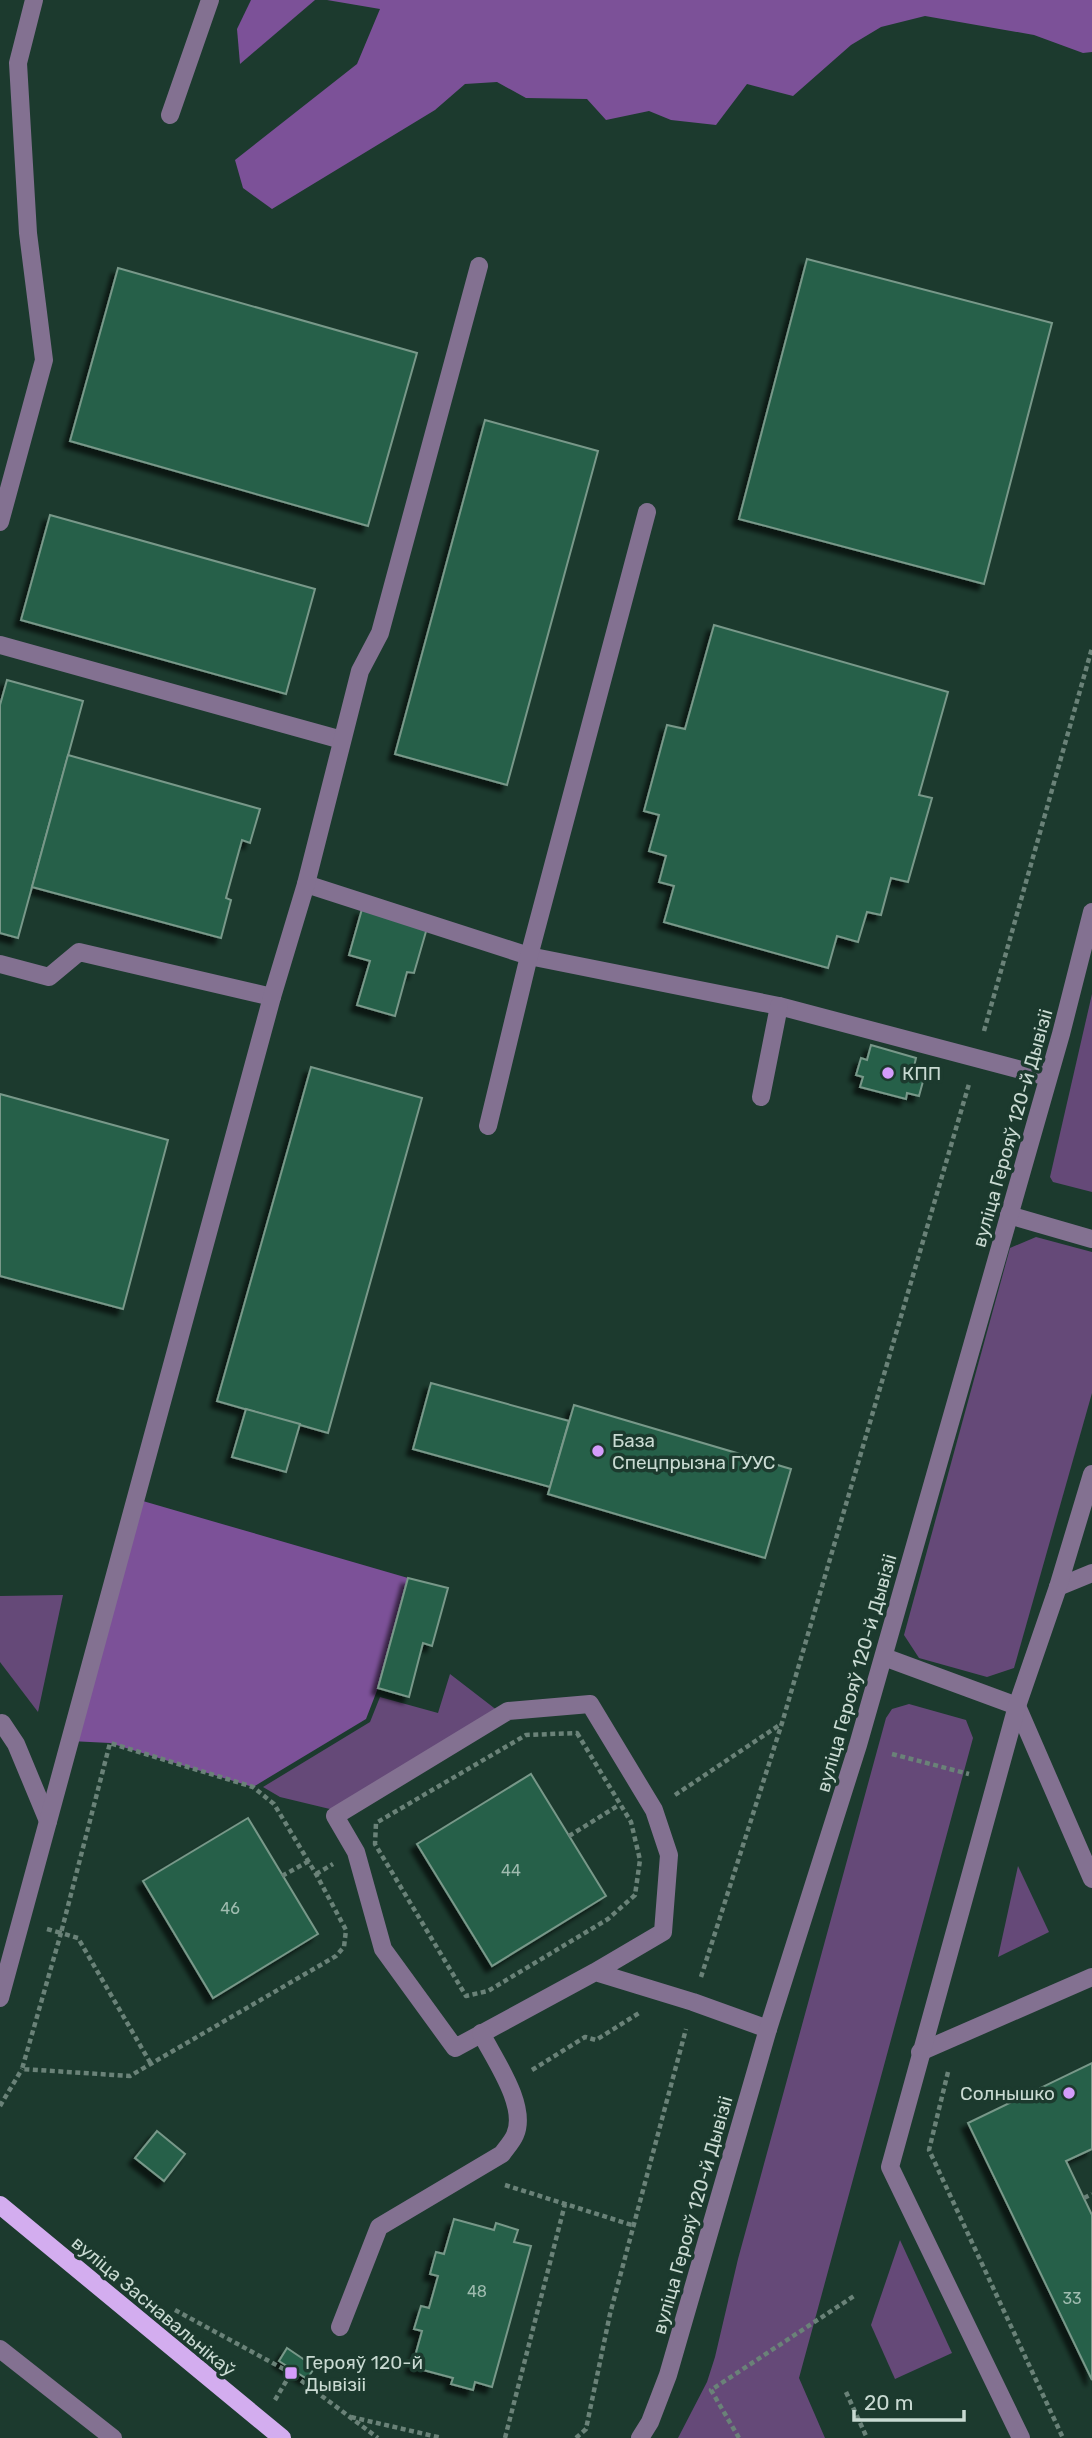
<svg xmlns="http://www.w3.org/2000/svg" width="1092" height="2438" font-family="Rubik,sans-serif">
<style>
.green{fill:#654978}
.forest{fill:#7c5198}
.building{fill:#26604a;stroke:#789889;stroke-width:2;filter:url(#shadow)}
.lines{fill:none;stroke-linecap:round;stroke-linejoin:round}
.path{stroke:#6a8278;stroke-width:4.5;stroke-dasharray:5 3.5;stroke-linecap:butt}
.minor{stroke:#837191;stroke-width:18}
.major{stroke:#d3adef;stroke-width:18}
.poi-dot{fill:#d49cfb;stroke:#1c3a2e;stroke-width:2.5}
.labels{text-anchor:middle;stroke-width:7;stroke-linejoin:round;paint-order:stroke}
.number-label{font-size:16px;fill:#a0bcb0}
.poi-label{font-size:19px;fill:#c9dad2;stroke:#1c3a2e;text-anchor:start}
.street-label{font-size:19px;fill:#c9dad2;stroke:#1c3a2e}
</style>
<defs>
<filter id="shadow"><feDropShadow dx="-6" dy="6" stdDeviation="2" flood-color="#0009"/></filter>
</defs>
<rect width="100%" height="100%" fill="#1c3a2e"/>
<!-- green -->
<g class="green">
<polygon points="1092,994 1092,1192 1053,1182 1050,1177"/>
<polygon points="1036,1237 1092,1252 1092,1393 1014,1668 987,1677 919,1658 904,1635 1010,1248"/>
<polygon points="63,1595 38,1712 0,1662 0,1596"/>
<polygon points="450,1674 498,1711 334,1810 280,1797 263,1787 370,1722 380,1697 438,1713"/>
<polygon points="909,1704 966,1720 973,1738 799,2378 825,2438 678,2438 707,2382 715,2357 738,2259 886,1718 892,1709"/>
<polygon points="1018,1866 1049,1932 998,1957"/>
<polygon points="900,2240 952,2353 895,2379 871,2325"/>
</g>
<!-- forest -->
<g class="forest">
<polygon points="251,0 315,0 240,64 237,29"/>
<polygon points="327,0 1092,0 1092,52 1083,53 1034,35 925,16 881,27 851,45 793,96 747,84 716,125 671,120 649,111 606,120 587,99 526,98 497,82 465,84 435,110 272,209 243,188 235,160 357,64 380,9"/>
<polygon points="136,1499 408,1578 378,1688 366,1719 253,1787 110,1743 70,1741"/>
</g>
<!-- building -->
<g class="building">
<polygon points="807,259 1052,323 984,584 739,519"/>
<polygon points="118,268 417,353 368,526 70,441"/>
<polygon points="485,420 598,451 507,785 395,754"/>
<polygon points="50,515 315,589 286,694 21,620"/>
<polygon points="714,625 948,692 919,795 932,798 908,882 891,878 881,915 867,912 858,942 837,936 828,968 664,922 674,886 659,882 666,856 649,851 659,815 644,811 667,725 685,729"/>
<polygon points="7,680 83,701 18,938 0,933 0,705"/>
<polygon points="68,755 260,809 250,843 242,840 226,898 231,900 221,938 32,887"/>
<polygon points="362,909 427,928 414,973 407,972 395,1016 357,1005 370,961 349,955"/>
<polygon points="871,1045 916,1058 913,1071 925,1074 919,1096 907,1093 906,1099 860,1087 863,1077 856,1075 861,1058 867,1060"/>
<polygon points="311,1067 422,1098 328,1433 217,1401"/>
<polygon points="0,1094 168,1140 123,1309 0,1276"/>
<polygon points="431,1383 569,1421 550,1487 413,1449"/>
<polygon points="574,1405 791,1469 765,1558 548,1494"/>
<polygon points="246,1409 300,1424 286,1472 232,1457"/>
<polygon points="408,1578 448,1588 432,1646 423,1643 409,1697 378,1688"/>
<polygon points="531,1774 606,1896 492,1966 417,1844"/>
<polygon points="248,1818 318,1934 213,1998 143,1881"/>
<polygon points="1092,2063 1092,2149 1066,2161 1092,2215 1092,2380 968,2123"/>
<polygon points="157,2131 185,2154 164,2181 135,2158"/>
<polygon points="454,2219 494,2230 496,2223 518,2230 514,2242 531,2246 492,2387 475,2382 473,2390 451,2384 453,2378 412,2367 422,2331 414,2329 421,2306 429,2308 438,2276 430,2274 436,2252 444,2254"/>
<polygon points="287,2348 315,2367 307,2379 279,2361"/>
</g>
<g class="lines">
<!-- path -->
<g class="path">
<polyline points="984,1031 1092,648"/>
<polygon points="577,1733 631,1822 640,1860 635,1895 608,1919 488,1991 466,1996 375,1844 376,1823 526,1735"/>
<polyline points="892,1754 969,1774"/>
<polyline points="675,1795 781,1724"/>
<polyline points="569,1836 619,1805"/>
<polyline points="316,1874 333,1864"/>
<polyline points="282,1876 309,1861"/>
<polyline points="47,1929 61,1933 110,1743 253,1787 274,1804 316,1874 346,1930 344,1947 336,1956 130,2076 22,2069 61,1933 78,1938 151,2064"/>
<polyline points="701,1977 782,1723 969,1084"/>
<polyline points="532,2070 585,2037 596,2040 639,2013"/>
<polyline points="948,2072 929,2150 1063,2438"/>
<polyline points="0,2106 22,2069"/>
<polyline points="505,2185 635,2226"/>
<polyline points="1084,2198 1092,2194"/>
<polyline points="175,2310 291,2373 378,2438"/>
<polyline points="846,2392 867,2438"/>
<polyline points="275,2400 291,2373"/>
<polyline points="351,2417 442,2438"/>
<polyline points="505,2438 565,2204"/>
<polyline points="576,2438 586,2429 610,2314 686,2029"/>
<polyline points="739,2438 711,2390 854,2296"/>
</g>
<!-- minor -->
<g class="minor">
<polyline points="170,115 210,0"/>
<polyline points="0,522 44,360 28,233 18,63 34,0"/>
<polyline points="0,645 342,740"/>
<polyline points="306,884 529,956 779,1006 1048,1077"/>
<polyline points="0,964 49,977 79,952 272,997"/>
<polyline points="761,1097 779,1006"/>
<polyline points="488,1126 529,956 647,512"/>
<polyline points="1009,1215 1092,1239"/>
<polyline points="1058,1587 1092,1573"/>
<polyline points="884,1657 1017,1706 1092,1879"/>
<polyline points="0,1725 2,1723 16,1744 48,1821"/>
<polyline points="595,1972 663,1932 669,1855 654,1810 590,1704 508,1711 335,1816 356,1852 383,1949 455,2048 595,1972 693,2002 768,2029"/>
<polyline points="0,1998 272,997 306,884 360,671 380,633 479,266"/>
<polyline points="920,2052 1092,1977"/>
<path d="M 340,2327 L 379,2227 L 502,2154 C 506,2148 512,2142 515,2135 C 528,2106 494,2059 481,2033"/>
<polyline points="0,2349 113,2438"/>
<polyline points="640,2438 650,2422 668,2375 768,2029 858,1745 1061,1034 1092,912"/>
<polyline points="1021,2438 890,2167 1017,1706 1058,1587 1092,1474"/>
</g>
<!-- major -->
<polyline class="major" points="0,2205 282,2438"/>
</g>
<!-- markers -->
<g class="poi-dot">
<circle cx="888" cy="1073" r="7"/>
<circle cx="598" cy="1451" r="7"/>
<circle cx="1069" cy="2093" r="7"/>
<rect x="284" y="2366" width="14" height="14" rx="3.5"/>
</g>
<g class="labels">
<!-- number labels -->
<g class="number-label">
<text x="511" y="1876">44</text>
<text x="230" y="1914">46</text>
<text x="477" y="2297">48</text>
<text x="1072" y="2304">33</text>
</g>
<!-- poi labels -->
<g class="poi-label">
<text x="902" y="1080">КПП</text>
<text x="612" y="1447">База<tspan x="612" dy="22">Спецпрызна ГУУС</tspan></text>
<text x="1055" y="2100" text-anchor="end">Солнышко</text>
<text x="305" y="2369">Герояў 120-й<tspan x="305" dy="22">Дывізіі</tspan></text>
</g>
<!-- street labels -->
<g class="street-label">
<text transform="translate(1012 1128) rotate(-74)" y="7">вуліца Герояў 120-й Дывізіі</text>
<text transform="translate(856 1673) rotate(-74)" y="7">вуліца Герояў 120-й Дывізіі</text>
<text transform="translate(692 2215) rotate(-74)" y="7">вуліца Герояў 120-й Дывізіі</text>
<text transform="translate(154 2306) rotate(40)" y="7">вуліца Заснавальнікаў</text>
</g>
</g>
<!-- scale -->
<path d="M854 2410v10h110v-10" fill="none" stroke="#c9dad2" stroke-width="3.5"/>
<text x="864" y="2410" font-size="21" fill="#c9dad2" stroke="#1c3a2e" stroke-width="5" paint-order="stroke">20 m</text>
</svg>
